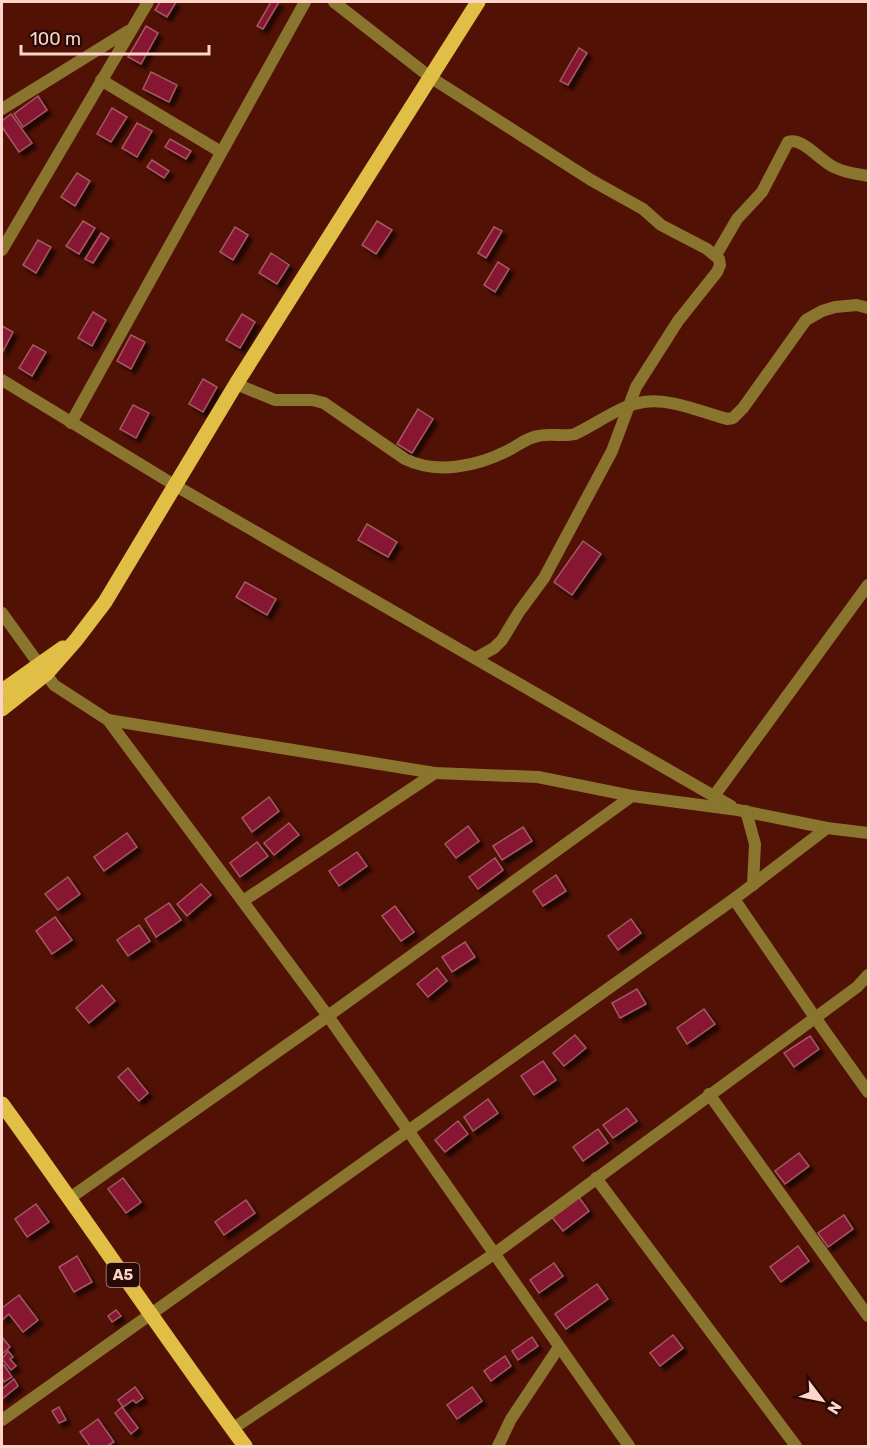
<svg xmlns="http://www.w3.org/2000/svg" width="870" height="1448" font-family="Rubik,sans-serif">
<style>
.building{fill:#871432;stroke:#a35962;stroke-width:1.5;filter:url(#shadow)}
.lines{fill:none;stroke-linecap:round;stroke-linejoin:round}
.minor{stroke:#89752e;stroke-width:12}
.major{stroke:#e1bf46;stroke-width:15}
.labels{text-anchor:middle;stroke-width:4.5;stroke-linejoin:round;paint-order:stroke}
.shield{fill:#260a05;stroke:#bd9790;stroke-width:1.5}
.shield-label{font-size:15px;font-weight:bold;fill:#fed4cb}
</style>
<defs>
<filter id="shadow"><feDropShadow dx="4.5" dy="4.5" stdDeviation="1.5" flood-color="#0009"/></filter>
</defs>
<rect width="100%" height="100%" fill="#511105"/>
<!-- building -->
<g class="building">
<polygon points="160,2 176,2 167,17 155,10"/>
<polygon points="271,2 279,2 263,29 257,26"/>
<polygon points="146,26 158,33 141,64 128,57"/>
<polygon points="579,48 587,53 568,85 560,81"/>
<polygon points="151,72 177,85 169,102 143,89"/>
<polygon points="38,96 47,110 23,127 14,114"/>
<polygon points="112,108 127,117 111,142 97,134"/>
<polygon points="11,114 32,143 19,152 2,127 2,121"/>
<polygon points="137,123 152,131 137,157 122,148"/>
<polygon points="170,139 191,151 186,159 165,147"/>
<polygon points="152,160 169,171 164,178 147,167"/>
<polygon points="77,173 90,181 75,206 61,197"/>
<polygon points="83,221 95,228 79,254 66,246"/>
<polygon points="377,221 392,230 376,254 362,245"/>
<polygon points="235,227 248,235 233,260 220,252"/>
<polygon points="494,227 502,231 486,258 478,253"/>
<polygon points="101,233 109,238 93,263 85,259"/>
<polygon points="38,240 51,247 36,273 23,265"/>
<polygon points="271,253 289,265 277,284 259,273"/>
<polygon points="498,262 509,269 495,292 484,285"/>
<polygon points="93,312 106,320 92,346 78,338"/>
<polygon points="242,314 255,322 240,348 226,340"/>
<polygon points="2,326 13,332 2,353"/>
<polygon points="131,335 145,342 131,369 117,361"/>
<polygon points="33,345 46,352 32,376 19,368"/>
<polygon points="203,379 217,387 203,412 189,404"/>
<polygon points="133,405 149,413 136,438 120,429"/>
<polygon points="418,409 433,419 412,453 397,444"/>
<polygon points="367,524 397,542 388,557 358,540"/>
<polygon points="583,541 601,554 572,595 554,582"/>
<polygon points="245,582 276,599 267,615 236,597"/>
<polygon points="269,797 279,811 252,832 242,818"/>
<polygon points="289,823 299,835 274,855 264,843"/>
<polygon points="468,826 479,841 456,858 445,844"/>
<polygon points="523,827 532,841 502,860 493,846"/>
<polygon points="127,833 137,847 104,871 94,857"/>
<polygon points="257,842 268,856 240,877 230,863"/>
<polygon points="357,852 367,866 339,886 329,871"/>
<polygon points="495,858 503,870 478,889 469,877"/>
<polygon points="556,875 566,891 543,906 533,891"/>
<polygon points="68,877 80,894 58,910 45,894"/>
<polygon points="201,884 211,895 187,916 177,904"/>
<polygon points="169,903 181,920 156,937 145,919"/>
<polygon points="395,906 414,932 401,941 382,916"/>
<polygon points="55,917 72,940 52,954 36,931"/>
<polygon points="631,919 641,933 618,950 608,936"/>
<polygon points="139,925 150,941 128,956 117,940"/>
<polygon points="465,942 475,957 452,972 442,957"/>
<polygon points="437,968 447,981 428,997 417,984"/>
<polygon points="102,985 115,1001 89,1023 76,1008"/>
<polygon points="637,989 646,1004 620,1018 612,1003"/>
<polygon points="704,1009 715,1024 687,1044 677,1028"/>
<polygon points="575,1035 586,1048 564,1066 553,1053"/>
<polygon points="810,1036 819,1049 794,1067 784,1053"/>
<polygon points="543,1061 556,1080 534,1095 521,1076"/>
<polygon points="128,1068 148,1093 139,1101 118,1077"/>
<polygon points="488,1099 498,1113 473,1131 464,1117"/>
<polygon points="627,1108 637,1121 613,1138 603,1125"/>
<polygon points="458,1121 468,1134 445,1152 435,1140"/>
<polygon points="598,1129 608,1143 583,1161 573,1147"/>
<polygon points="799,1153 809,1166 785,1184 775,1171"/>
<polygon points="123,1178 141,1202 126,1213 108,1189"/>
<polygon points="578,1196 589,1211 563,1231 552,1217"/>
<polygon points="246,1200 255,1213 224,1235 215,1222"/>
<polygon points="36,1204 49,1222 27,1237 15,1219"/>
<polygon points="844,1215 853,1229 828,1247 818,1233"/>
<polygon points="798,1246 809,1261 781,1282 770,1267"/>
<polygon points="77,1256 92,1282 74,1292 59,1267"/>
<polygon points="554,1263 563,1276 539,1293 530,1280"/>
<polygon points="597,1284 608,1299 566,1329 555,1314"/>
<polygon points="19,1295 38,1320 23,1332 9,1314 2,1320 2,1308"/>
<polygon points="116,1310 121,1316 112,1322 108,1316"/>
<polygon points="673,1335 683,1348 660,1366 650,1353"/>
<polygon points="2,1337 10,1347 2,1354"/>
<polygon points="532,1337 538,1346 518,1360 512,1351"/>
<polygon points="8,1351 13,1357 10,1359 16,1366 11,1370 2,1359"/>
<polygon points="505,1356 511,1366 491,1381 484,1371"/>
<polygon points="4,1365 12,1377 4,1382 2,1377 2,1366"/>
<polygon points="14,1379 18,1386 2,1399 2,1389"/>
<polygon points="135,1387 143,1398 136,1403 133,1400 123,1407 118,1400"/>
<polygon points="472,1387 482,1401 457,1419 447,1405"/>
<polygon points="59,1407 66,1420 59,1423 52,1411"/>
<polygon points="122,1407 138,1428 131,1434 115,1413"/>
<polygon points="98,1419 114,1442 107,1446 90,1446 80,1432"/>
</g>
<g class="lines">
<!-- minor -->
<g class="minor">
<polyline points="334,2 430,77 591,180 643,209 661,225 707,249 719,259 720,265 717,272 678,321 636,387 612,451 544,578 519,612 502,640 494,648 476,658"/>
<polyline points="101,80 221,152"/>
<polyline points="2,109 128,31"/>
<polyline points="2,250 148,2"/>
<path d="M 716,255 L 737,219 L 762,192 L 788,142 C 804,137 820,162 836,168 C 846,173 858,174 868,176"/>
<polyline points="2,380 176,486 731,806"/>
<path d="M 236,384 L 275,400 L 312,400 L 324,403 L 405,459 C 437,475 478,466 509,450 C 519,445 526,438 538,436 C 551,433 563,437 575,434 C 597,424 620,405 644,402 C 671,398 701,412 727,419 L 733,418 L 743,408 L 806,320 L 822,311 L 835,307 L 857,305 L 868,308"/>
<polyline points="71,423 305,2"/>
<polyline points="2,613 54,685 108,720 435,773 538,777 632,796 738,810 827,828 868,833"/>
<polyline points="108,720 328,1016 629,1446"/>
<polyline points="714,796 868,585"/>
<polyline points="746,811 755,844 753,885"/>
<polyline points="734,899 814,1016 868,1092"/>
<polyline points="243,901 435,773"/>
<polyline points="709,1094 868,1316"/>
<polyline points="596,1178 796,1446"/>
<polyline points="70,1198 328,1016 632,796"/>
<polyline points="2,1420 734,899 827,828"/>
<polyline points="232,1429 494,1254 857,987 868,975"/>
<polyline points="498,1446 511,1419 559,1347"/>
</g>
<!-- major -->
<g class="major">
<polyline points="2,691 63,648"/>
<polyline points="2,709 46,674 76,640 105,602 236,384 478,2"/>
<path d="M 2,1104 C 84,1217 162,1333 245,1446"/>
</g>
</g>
<g class="labels">
<!-- shield labels -->
<rect class="shield" x="106.5" y="1263" width="33" height="24" rx="4.5"/>
<g class="shield-label">
<text x="123" y="1280">A5</text>
</g>
</g>
<!-- border -->
<rect width="870" height="1448" fill="none" stroke="#fed4cb" stroke-width="6"/>
<!-- north arrow -->
<g transform="translate(822 1400) rotate(122)" stroke="#260a05" stroke-width="4.5" paint-order="stroke">
<path d="M0-4.5L10 22L0 15L-10 22Z" fill="#fed4cb"/>
<text y="-9" font-size="16" font-weight="bold" text-anchor="middle" fill="#fed4cb">N</text>
</g>
<!-- scale -->
<path d="M21 45v9h188v-9" fill="none" stroke="#fed4cb" stroke-width="3"/>
<text x="30" y="45" font-size="18" fill="#fed4cb" stroke="#260a05" stroke-width="4.5" paint-order="stroke">100 m</text>
</svg>
